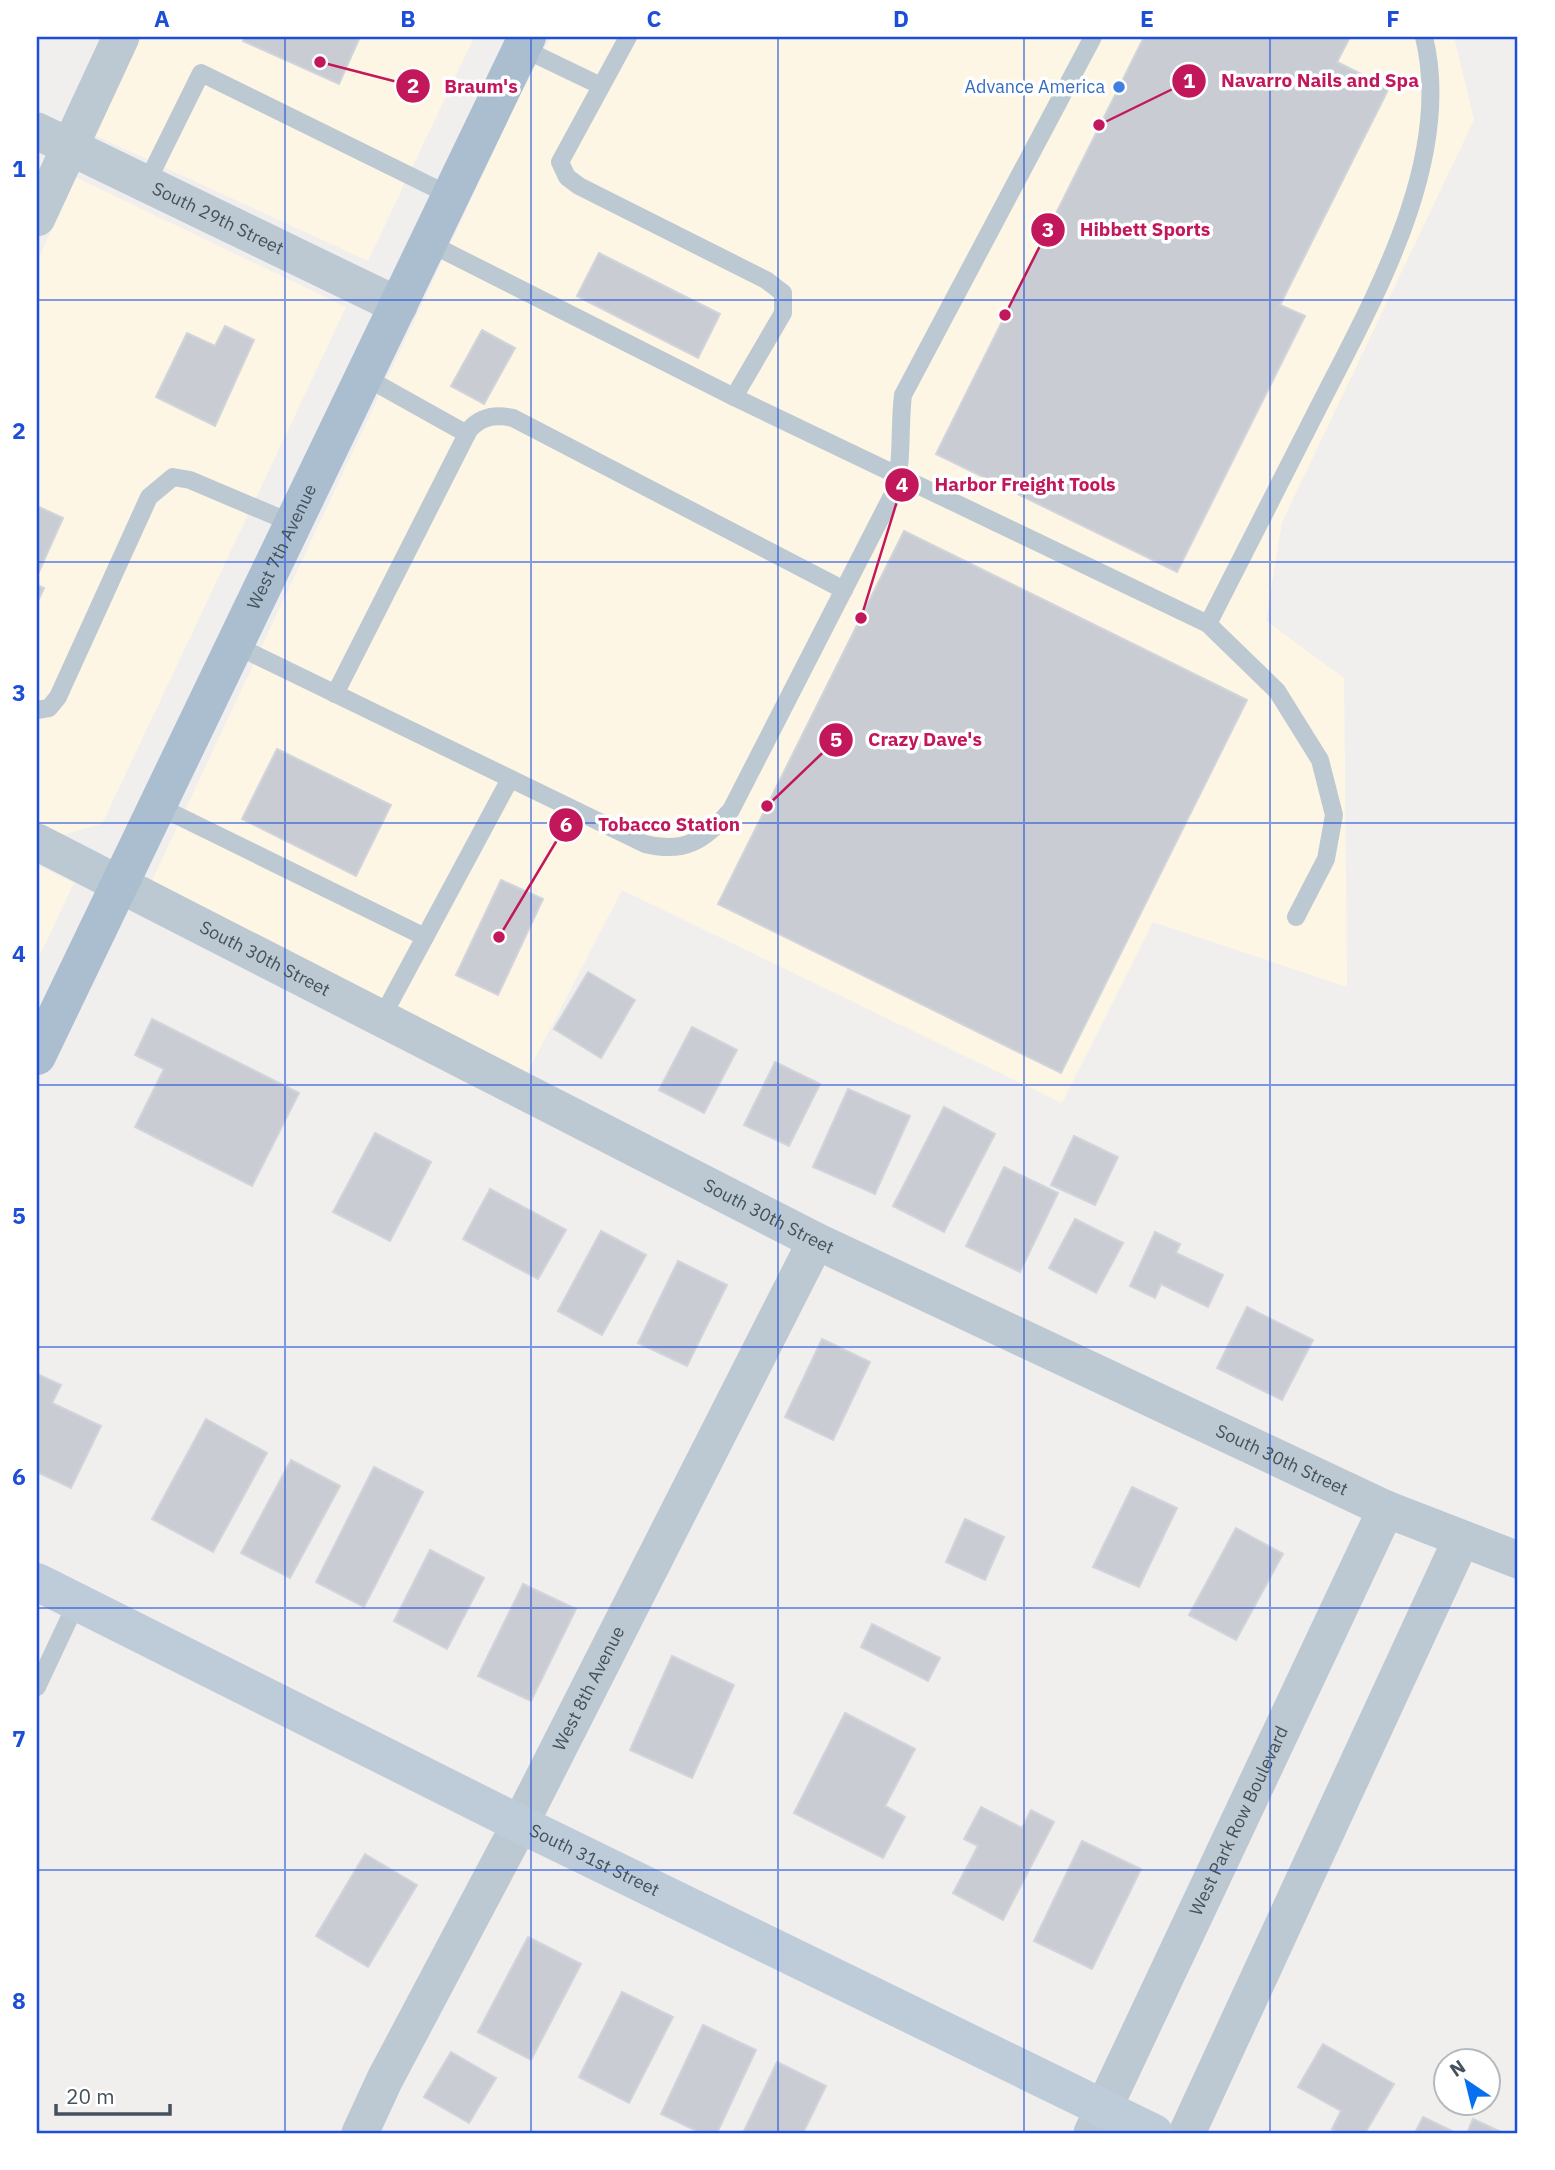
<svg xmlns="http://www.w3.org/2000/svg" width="1555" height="2170" font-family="'IBM Plex Sans',sans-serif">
<rect width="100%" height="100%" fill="#f1eeee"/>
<g fill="#fef6e5">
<polygon points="135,37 474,37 368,261 90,133"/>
<polygon points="551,37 1454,37 1474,120 1282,522 1266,621 1344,678 1347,987 1153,922 1062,1103 622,890 522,1083 150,885 520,95"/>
<polygon points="75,177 346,307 102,824 57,836 37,826 37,262"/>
<polygon points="37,865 74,883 37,961"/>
</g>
<g fill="#c9cdd3" stroke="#d1d4da" stroke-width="2">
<polygon points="245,37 360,37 339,84 243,41"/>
<polygon points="1144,37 1350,37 1337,62 1389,88 1280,305 1305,316 1177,572 936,454"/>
<polygon points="599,253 720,314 698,358 577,296"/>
<polygon points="225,326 254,340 215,426 156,397 187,333 215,346"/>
<polygon points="482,330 515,348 484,404 451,386"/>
<polygon points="37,506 63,518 37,576"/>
<polygon points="904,531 1247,700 1061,1073 718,904"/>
<polygon points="37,585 44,588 37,603"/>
<polygon points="277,749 391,805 356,876 242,819"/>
<polygon points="501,880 543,899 498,995 456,975"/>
<polygon points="588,972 635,1000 601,1058 554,1029"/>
<polygon points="152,1019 299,1093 252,1186 135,1127 164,1069 135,1055"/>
<polygon points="692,1027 737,1050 704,1113 659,1090"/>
<polygon points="775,1062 820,1084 789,1146 744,1125"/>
<polygon points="848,1089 910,1116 875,1194 813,1167"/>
<polygon points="944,1107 995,1134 944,1232 893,1206"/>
<polygon points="375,1133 431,1162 390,1241 333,1212"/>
<polygon points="1074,1136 1118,1157 1095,1205 1051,1185"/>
<polygon points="1004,1167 1058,1193 1020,1272 966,1246"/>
<polygon points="490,1189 566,1230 538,1279 463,1239"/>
<polygon points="1075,1219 1123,1243 1096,1293 1049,1268"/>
<polygon points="601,1231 646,1255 602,1335 558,1311"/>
<polygon points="1155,1232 1180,1244 1176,1253 1223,1275 1208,1307 1161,1284 1155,1298 1130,1286"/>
<polygon points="678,1261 727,1285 687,1366 638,1343"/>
<polygon points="1247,1307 1313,1340 1282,1400 1217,1368"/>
<polygon points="822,1339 870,1362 833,1440 785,1417"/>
<polygon points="37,1374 61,1385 52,1403 101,1426 71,1488 37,1472"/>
<polygon points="206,1419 267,1453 213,1552 152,1519"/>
<polygon points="291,1460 340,1486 290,1578 241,1553"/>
<polygon points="374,1467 423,1492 364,1607 316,1582"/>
<polygon points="1132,1487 1177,1508 1139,1587 1093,1567"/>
<polygon points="965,1519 1004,1537 985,1580 946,1562"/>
<polygon points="1236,1528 1283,1554 1236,1640 1189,1615"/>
<polygon points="430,1550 484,1578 447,1649 394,1621"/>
<polygon points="523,1584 576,1609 531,1701 478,1676"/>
<polygon points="872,1624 940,1658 928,1681 861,1647"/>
<polygon points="672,1656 734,1685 692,1778 630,1750"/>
<polygon points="845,1713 915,1749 885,1806 905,1817 883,1858 794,1813"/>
<polygon points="981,1807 1022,1828 1031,1810 1054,1822 1003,1920 953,1893 978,1846 964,1839"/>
<polygon points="1082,1841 1141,1869 1092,1969 1034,1941"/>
<polygon points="365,1854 417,1885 368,1967 316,1936"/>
<polygon points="528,1937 581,1964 531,2060 478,2032"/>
<polygon points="622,1992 673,2017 629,2103 579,2077"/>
<polygon points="703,2025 756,2050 717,2133 701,2133 661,2114"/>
<polygon points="1323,2044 1394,2084 1365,2133 1339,2133 1332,2129 1341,2111 1298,2087"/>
<polygon points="451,2052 496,2078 469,2123 424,2097"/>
<polygon points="777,2062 826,2086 803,2133 743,2133"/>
<polygon points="1423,2117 1456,2133 1415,2133"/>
<polygon points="1473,2119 1503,2133 1467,2133"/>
</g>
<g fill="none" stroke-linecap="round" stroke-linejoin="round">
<g stroke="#bdc9d2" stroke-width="18">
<polyline points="628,37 560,162 567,177 579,186 766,280 783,293 783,313 734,397"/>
<polyline points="522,48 601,86"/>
<polyline points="146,184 201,73 451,196"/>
<polyline points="429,243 734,397 1208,624"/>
<polyline points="365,377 467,434"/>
<path d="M235,645L645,844C685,854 705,840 731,810L895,490C903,458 899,428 903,395L1093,37"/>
<path d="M335,694L469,430C481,416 496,414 513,418L844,590"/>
<polyline points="37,710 49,708 58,697 149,497 173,477 190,480 294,524"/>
<polyline points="158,806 425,937"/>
<path d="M1296,917L1326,859L1334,815L1320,760L1277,691L1208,624C1243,555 1279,485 1314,416C1369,307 1455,163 1424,37"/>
<polyline points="382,1017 510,779"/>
<polyline points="37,1687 77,1602"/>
</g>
<g stroke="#bdc9d2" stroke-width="37">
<path id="s1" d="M37,131L399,306"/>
<polyline points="37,218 121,37"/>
<path id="s2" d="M37,842L816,1241L1386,1509L1518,1560"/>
<path id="s3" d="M360,2133L385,2079L520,1824L816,1241"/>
<path id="s4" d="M1092,2133L1386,1509"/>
<polyline points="1187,2133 1461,1540"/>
</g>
<path stroke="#beccd9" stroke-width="38" id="s5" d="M37,1582L520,1824L1154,2133"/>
<path stroke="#abbed0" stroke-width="38" id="s6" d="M37,1056L527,37"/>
</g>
<path fill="none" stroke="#1d4ed8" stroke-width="2" stroke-opacity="0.55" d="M285,37V2133M531,37V2133M778,37V2133M1024,37V2133M1270,37V2133M37,300H1518M37,562H1518M37,823H1518M37,1085H1518M37,1347H1518M37,1608H1518M37,1870H1518"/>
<circle fill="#3f7fe0" stroke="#fff" stroke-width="2.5" cx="1119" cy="87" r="7"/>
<g text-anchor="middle" stroke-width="7" stroke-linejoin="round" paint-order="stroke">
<g font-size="18" fill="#366cbe" stroke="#fff" text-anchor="end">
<text x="1105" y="93">Advance America</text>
</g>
<g font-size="18" fill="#44525d" stroke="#fff">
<text dy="6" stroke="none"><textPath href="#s1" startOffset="201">South 29th Street</textPath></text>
<text dy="6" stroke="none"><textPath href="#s6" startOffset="565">West 7th Avenue</textPath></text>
<text dy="6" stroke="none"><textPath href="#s2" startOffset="256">South 30th Street</textPath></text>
<text dy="6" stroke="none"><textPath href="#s2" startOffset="822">South 30th Street</textPath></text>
<text dy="6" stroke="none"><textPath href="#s2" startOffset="1390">South 30th Street</textPath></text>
<text dy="6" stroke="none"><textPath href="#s3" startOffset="500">West 8th Avenue</textPath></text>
<text dy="6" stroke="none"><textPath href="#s4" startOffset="345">West Park Row Boulevard</textPath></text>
<text dy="6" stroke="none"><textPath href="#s5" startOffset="623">South 31st Street</textPath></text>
</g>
</g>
<path fill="none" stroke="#c2185b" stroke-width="2.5" d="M1099 125L1189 81M320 62L413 86M1005 315L1048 230M861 618L902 485M767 806L836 740M499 937L566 825"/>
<g fill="#c2185b" stroke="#fff" stroke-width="2.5">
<circle cx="1099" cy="125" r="7"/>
<circle cx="320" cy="62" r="7"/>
<circle cx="1005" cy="315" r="7"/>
<circle cx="861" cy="618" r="7"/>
<circle cx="767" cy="806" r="7"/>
<circle cx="499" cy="937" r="7"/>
<circle cx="1189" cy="81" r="18"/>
<circle cx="413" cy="86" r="18"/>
<circle cx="1048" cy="230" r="18"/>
<circle cx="902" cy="485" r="18"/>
<circle cx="836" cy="740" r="18"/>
<circle cx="566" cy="825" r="18"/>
</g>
<g font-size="21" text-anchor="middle" font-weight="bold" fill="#fff">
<text x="1189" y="88">1</text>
<text x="413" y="93">2</text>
<text x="1048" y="237">3</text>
<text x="902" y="492">4</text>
<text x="836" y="747">5</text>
<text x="566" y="832">6</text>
</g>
<g font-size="19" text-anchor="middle" font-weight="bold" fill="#c2185b" stroke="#fff" stroke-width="7" stroke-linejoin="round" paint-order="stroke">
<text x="1320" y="87">Navarro Nails and Spa</text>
<text x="481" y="93">Braum's</text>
<text x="1145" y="236">Hibbett Sports</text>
<text x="1025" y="491">Harbor Freight Tools</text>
<text x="925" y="746">Crazy Dave's</text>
<text x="669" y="831">Tobacco Station</text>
</g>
<rect width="1555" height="2170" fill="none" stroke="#ffffff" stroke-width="77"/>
<g transform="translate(1467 2082) rotate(325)"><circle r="33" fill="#ffffff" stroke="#b4babe" stroke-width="2"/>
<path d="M0-5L12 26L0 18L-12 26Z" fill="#0770f1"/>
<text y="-10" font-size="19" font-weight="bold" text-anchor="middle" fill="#44525d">N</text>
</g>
<path d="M56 2104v10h114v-10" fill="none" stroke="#44525d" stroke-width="3.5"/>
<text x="66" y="2104" font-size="21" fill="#44525d" stroke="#ffffff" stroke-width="5" paint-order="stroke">20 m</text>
<rect x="38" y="38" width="1478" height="2094" fill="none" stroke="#1d4ed8" stroke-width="2.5"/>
<g font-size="23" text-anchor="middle" font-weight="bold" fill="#1d4ed8">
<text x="162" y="27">A</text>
<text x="408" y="27">B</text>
<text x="654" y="27">C</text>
<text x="901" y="27">D</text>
<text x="1147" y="27">E</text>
<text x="1393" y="27">F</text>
<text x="19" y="177">1</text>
<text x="19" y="439">2</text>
<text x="19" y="701">3</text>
<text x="19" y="962">4</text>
<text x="19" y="1224">5</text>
<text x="19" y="1485">6</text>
<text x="19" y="1747">7</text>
<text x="19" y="2009">8</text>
</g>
</svg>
